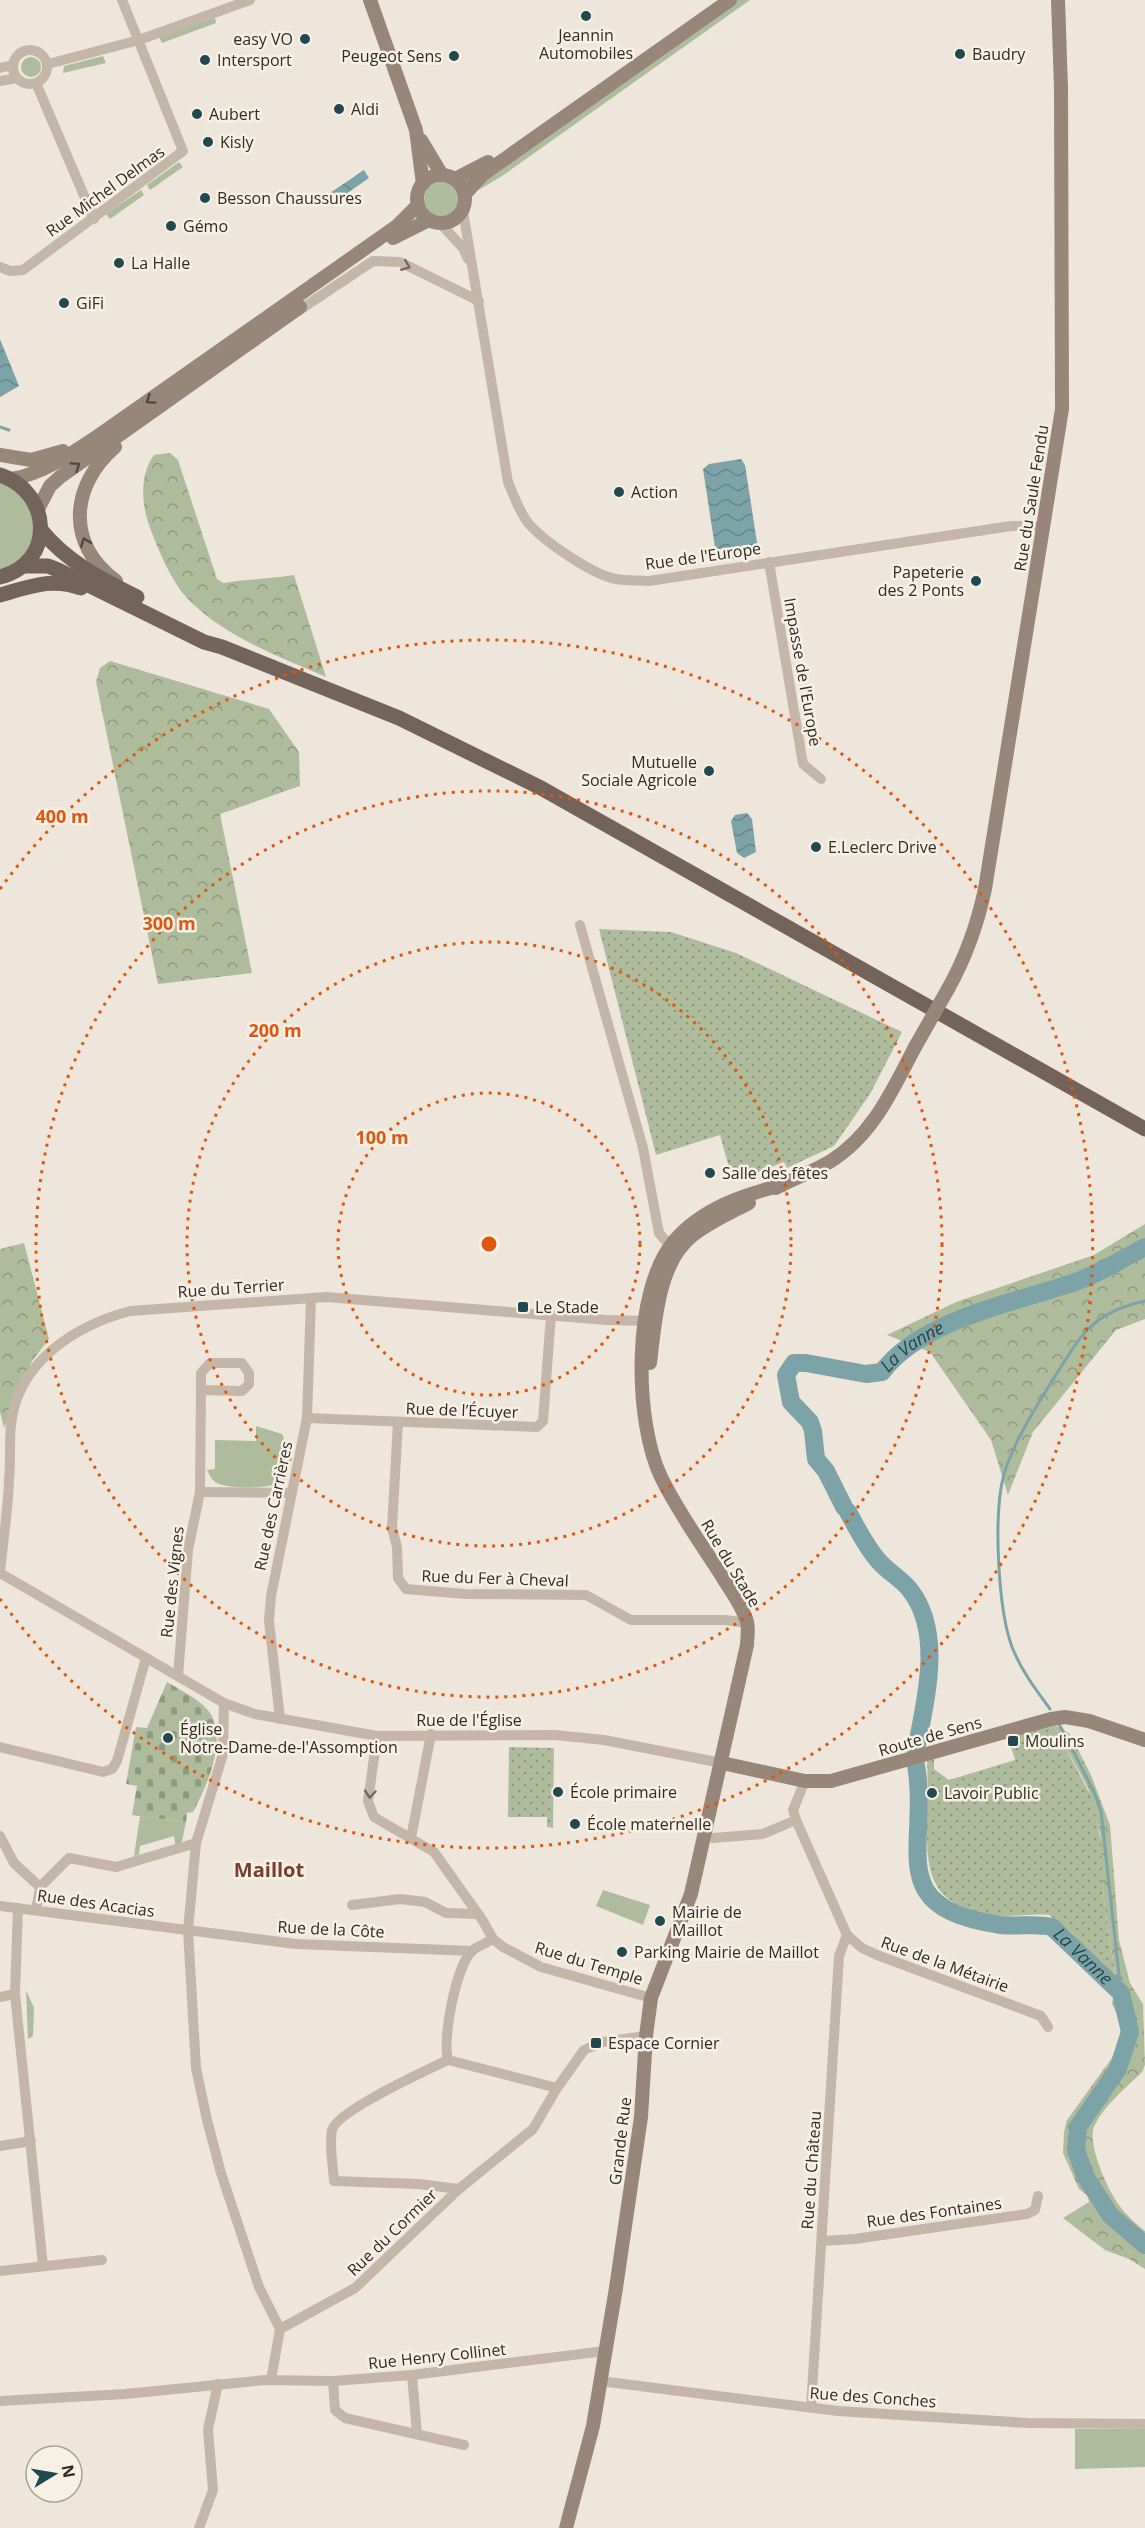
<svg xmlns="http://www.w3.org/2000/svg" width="1145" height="2528" font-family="'Open Sans',sans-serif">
<defs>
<pattern id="forest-crowns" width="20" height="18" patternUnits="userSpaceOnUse" patternTransform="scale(1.5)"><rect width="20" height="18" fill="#afbc9b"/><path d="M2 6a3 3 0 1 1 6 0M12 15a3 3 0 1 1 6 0" fill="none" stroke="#8f997e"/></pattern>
<pattern id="cemetery-stones" width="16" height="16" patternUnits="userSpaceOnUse" patternTransform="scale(1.5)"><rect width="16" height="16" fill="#afbc9b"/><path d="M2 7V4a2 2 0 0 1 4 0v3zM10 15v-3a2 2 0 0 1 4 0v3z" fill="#8f997e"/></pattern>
<pattern id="park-dots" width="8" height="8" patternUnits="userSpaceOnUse" patternTransform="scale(1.5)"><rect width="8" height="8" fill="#afbc9b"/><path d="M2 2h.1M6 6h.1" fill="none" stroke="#8f997e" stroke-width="1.8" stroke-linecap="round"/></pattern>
<pattern id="water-waves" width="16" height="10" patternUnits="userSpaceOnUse" patternTransform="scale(1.5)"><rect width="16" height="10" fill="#7ca4a8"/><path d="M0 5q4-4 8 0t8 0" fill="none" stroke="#668689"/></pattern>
</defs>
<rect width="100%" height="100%" fill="#eee6da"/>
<g fill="#afbc9b">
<polygon points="733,0 750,0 502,176 475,192 480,183"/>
<polygon points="215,18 216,23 162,43 159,37"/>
<polygon points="103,56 106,63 63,73 64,66"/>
<circle cx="31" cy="67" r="10"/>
<polygon points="179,162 183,167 150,190 147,185"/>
<circle cx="442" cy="200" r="18"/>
<polygon points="141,190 144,195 110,219 106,214"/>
<path d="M0,481C5,484 13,486 17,490C37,507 40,541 21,559C16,564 7,568 0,571Z"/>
<path d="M256,1426L282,1434L292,1459L288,1472L283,1471L281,1476L286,1480C276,1489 226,1490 215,1482C211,1479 209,1474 207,1470L215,1469V1440L256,1441Z"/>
<polygon points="140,1816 186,1822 182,1841 176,1849 174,1836 140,1846 139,1855 134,1856"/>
<polygon points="603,1890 650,1905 643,1925 596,1906"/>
<polygon points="26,1990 34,2008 33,2036 28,2039"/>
<polygon points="1075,2429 1145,2429 1145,2467 1075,2469"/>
</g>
<g fill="url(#forest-crowns)">
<path d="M170,453L178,460L217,579L223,583C248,579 269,579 294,575L326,677C277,656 225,637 187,598C171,581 157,547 149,525C141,502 140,474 154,455Z"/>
<polygon points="110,661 269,709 299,752 300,786 220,814 252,973 158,984 96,682 100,668"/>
<polygon points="1145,1224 1145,1319 1116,1330 1033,1432 1008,1495 991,1440 930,1352 887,1335 956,1302 1094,1255"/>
<polygon points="24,1243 49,1339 32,1361 4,1428 0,1412 0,1249"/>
<path d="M1053,1724L1070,1734L1091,1775L1110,1825L1119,1940L1130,1983L1143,2004L1145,2065L1142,2072C1125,2089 1104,2105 1094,2127C1087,2144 1108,2191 1119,2205C1125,2214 1136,2224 1145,2231V2269L1129,2259L1105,2250L1063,2218L1089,2202L1088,2196L1079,2189L1063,2153L1064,2132L1067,2120L1114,2055L1122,2027L1112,2003L1116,1981L1104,1902L1100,1834L1088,1788Z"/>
</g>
<path fill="url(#cemetery-stones)" d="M167,1682C180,1690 197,1698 207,1709C230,1735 207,1786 193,1812L187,1813L186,1822L132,1815L137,1786L126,1784L136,1727L147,1728Z"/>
<g fill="url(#park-dots)">
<polygon points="599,929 671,932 736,953 902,1032 870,1094 834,1146 787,1168 784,1162 733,1182 720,1135 656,1155"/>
<path d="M1053,1724L1092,1798L1101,1843L1104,1902L1116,1981L1071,1932L1049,1915C1030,1913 1013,1918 993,1915C934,1906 926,1879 927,1825C928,1803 928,1782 927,1760L934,1758V1769L949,1780L1015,1760L1008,1737Z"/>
<polygon points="509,1747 554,1748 553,1828 547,1827 547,1817 508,1817"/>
</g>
<g fill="url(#water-waves)">
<polygon points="364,170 369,178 336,201 330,193"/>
<polygon points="0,339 19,386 0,397"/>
<polygon points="741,459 745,465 758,549 751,555 723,560 716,554 703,469 709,464"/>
<polygon points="747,813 752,819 756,852 744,858 737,853 731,821 735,815"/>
</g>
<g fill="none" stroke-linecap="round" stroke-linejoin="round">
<g stroke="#7ca4a8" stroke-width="3">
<polyline points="0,427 9,430"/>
<path d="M1050,1709C1036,1690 1021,1670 1012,1647C998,1609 993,1514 1004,1474C1014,1442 1034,1410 1052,1381C1080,1337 1090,1313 1145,1301"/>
<polyline points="1058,1723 1063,1731"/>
<polyline points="1065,1735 1094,1792 1101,1811 1121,1993"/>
</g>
<g stroke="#7ca4a8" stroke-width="18">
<path id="s1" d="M844,1507L826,1471L816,1459L813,1431L810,1422L791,1402L786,1375L794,1363H806L866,1374L882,1372C922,1319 1014,1303 1075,1282C1099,1274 1122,1259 1145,1247"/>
<path d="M848,1512C857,1528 865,1545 877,1559C886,1571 901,1578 910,1590C944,1633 925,1702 916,1750"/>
<path id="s2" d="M916,1765C930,1848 881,1908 1001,1925C1018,1927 1035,1923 1052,1927L1121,1993L1130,2032L1118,2069L1078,2127L1076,2149L1085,2176L1110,2215L1145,2245"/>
</g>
<g stroke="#c5b7a7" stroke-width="10">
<circle cx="30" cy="67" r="17"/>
<polyline points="48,64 139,40 250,0"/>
<polyline points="0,68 13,65"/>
<polyline points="0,81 17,78"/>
<polyline points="36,83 94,219"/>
<path d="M463,211L508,482C514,496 519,512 529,524C545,542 593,575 616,579C627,581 638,580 649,581L1011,526H1045"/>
<polyline points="441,224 463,248 468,259"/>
<polyline points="0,267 10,271 23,270 183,151 122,0"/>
<polyline points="295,313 373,261 400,262 479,301"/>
<polyline points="769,562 803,764 821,779"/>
<polyline points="580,925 643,1148 659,1233 665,1240 672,1242"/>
<polyline points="307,1418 537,1427 543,1421 551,1315"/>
<polyline points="398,1422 392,1528 397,1547 398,1578 406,1589 465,1594 586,1595 631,1620 725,1620 748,1623"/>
<polyline points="200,1492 290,1493"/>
<path d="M0,1572C3,1541 8,1511 9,1480C11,1462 9,1443 11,1425C17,1363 74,1326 130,1311L326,1297L606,1320L651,1321"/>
<polyline points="0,1573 224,1703 255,1714 377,1736 555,1735 604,1740 722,1763"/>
<polyline points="178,1676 188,1550 200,1492 201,1390 242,1391 249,1384 249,1373 242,1363 210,1363 201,1373 201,1390"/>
<polyline points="224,1703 223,1754 196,1843 188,1930 196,2068 207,2120 221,2173 259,2287 280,2329"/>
<polyline points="280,1719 269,1621 271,1596 307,1418 311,1298"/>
<polyline points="377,1736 368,1801 374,1817 434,1852 483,1921 493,1939 503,1947 541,1967 651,1998"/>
<polyline points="0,1747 103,1772 112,1769 117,1761 146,1658"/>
<polyline points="805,1781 793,1810 796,1820 847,1935 862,1948 877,1955 1041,2016 1048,2027"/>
<polyline points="0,1836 14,1863 40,1887 69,1858 116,1867 196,1843"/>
<polyline points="705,1836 713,1838 763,1834 796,1820"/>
<polyline points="411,1838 431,1734"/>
<polyline points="352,1905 400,1899 425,1902 446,1913 478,1914"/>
<polyline points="0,1906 296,1944 472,1951"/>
<polyline points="18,1908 15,1994 43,2266"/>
<polyline points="36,1910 40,1887"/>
<path d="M493,1939C487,1943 477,1946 472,1951C456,1966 442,2039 448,2060L557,2088"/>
<polyline points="0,1997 15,1994"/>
<path d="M448,2060C427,2070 337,2111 332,2130C329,2145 333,2165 334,2181L418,2184L459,2189"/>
<polyline points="0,2146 31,2141"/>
<polyline points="822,2241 855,2239 1027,2214 1035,2210 1038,2196"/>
<polyline points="0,2271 102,2260"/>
<polyline points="412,2375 417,2434"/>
<polyline points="271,2380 280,2329 355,2288 459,2189 533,2129 557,2088 584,2050 602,2042 646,2036"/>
<polyline points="333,2381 335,2410 345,2418 464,2445"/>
<polyline points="600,2381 838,2411 1028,2423 1145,2424"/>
<polyline points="0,2401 125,2394 265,2380 333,2381 412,2375 605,2351"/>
<polyline points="811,2408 839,1956 847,1935"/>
<polyline points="199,2528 213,2490 208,2429 218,2384"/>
</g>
<g stroke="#988679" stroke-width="14">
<polyline points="370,0 416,130 423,184"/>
<polyline points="421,140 442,175"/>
<circle cx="441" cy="199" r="24"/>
<polyline points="455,179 488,162"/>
<polyline points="465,194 482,175 730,0"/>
<polyline points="393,238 429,220"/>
<path d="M115,447C70,486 66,544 116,581"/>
<polyline points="0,455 31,460 63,451"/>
<path d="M12,479C44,473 71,454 98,436L397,226L418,205"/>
<polyline points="38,509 50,486 60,477 300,307"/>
<path d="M948,989C966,957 977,926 985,889L1062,409L1061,88L1058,0"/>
<path d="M776,1188C794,1178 813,1172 831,1161C873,1135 893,1089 915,1047"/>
<path d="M650,1363C655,1322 658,1262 693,1235C710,1222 730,1213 749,1203"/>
<polyline points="722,1763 805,1781 831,1781 1051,1719 1065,1717 1089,1721 1145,1740"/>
<path d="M566,2528L593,2426L616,2288L641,2117L646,2036L651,1998L691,1894L747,1645C747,1638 749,1629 747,1622C743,1607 731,1591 723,1578C702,1545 678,1512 661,1477C634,1421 632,1289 675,1240C703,1208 743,1195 782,1185"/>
</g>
<g stroke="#736359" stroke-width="15">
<path d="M0,475C52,492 56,563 0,577"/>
<path d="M41,530C67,562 101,579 137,597"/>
<polyline points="23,566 48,566 58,570 204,642 222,647 399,718 541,788 1145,1129"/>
<path d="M0,595C29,587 51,577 81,588"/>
</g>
<polyline stroke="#988679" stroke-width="14" points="915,1047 948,989"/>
</g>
<defs><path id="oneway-chevron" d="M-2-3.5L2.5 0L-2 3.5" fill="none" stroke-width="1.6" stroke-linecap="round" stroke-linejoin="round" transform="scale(1.5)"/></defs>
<g stroke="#746a61">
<use href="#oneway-chevron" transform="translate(406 266) rotate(22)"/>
<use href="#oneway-chevron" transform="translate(370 1794) rotate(95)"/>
</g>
<g stroke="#514640">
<use href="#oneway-chevron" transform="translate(150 400) rotate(145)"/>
<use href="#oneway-chevron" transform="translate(76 466) rotate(-35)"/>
<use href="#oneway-chevron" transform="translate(85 542) rotate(-112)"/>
</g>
<g fill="none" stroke="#df570d" stroke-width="3" stroke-dasharray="3 6">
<circle cx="489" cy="1244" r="151"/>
<circle cx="489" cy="1244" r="302"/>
<circle cx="489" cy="1244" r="453"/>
<path d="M0 889A604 604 0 1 1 0 1599"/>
</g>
<g fill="#21494f" stroke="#f7f0e5" stroke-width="2">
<circle cx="586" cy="16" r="6"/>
<circle cx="305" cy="39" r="6"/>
<circle cx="960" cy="54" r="6"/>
<circle cx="454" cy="56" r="6"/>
<circle cx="205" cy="60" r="6"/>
<circle cx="339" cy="109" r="6"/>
<circle cx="197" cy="114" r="6"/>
<circle cx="208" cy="142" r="6"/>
<circle cx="205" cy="198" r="6"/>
<circle cx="171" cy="226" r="6"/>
<circle cx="119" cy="263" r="6"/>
<circle cx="64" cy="303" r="6"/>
<circle cx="619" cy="492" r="6"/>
<circle cx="976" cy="581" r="6"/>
<circle cx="709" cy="771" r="6"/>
<circle cx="816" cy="847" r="6"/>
<circle cx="710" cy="1173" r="6"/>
<rect x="517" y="1301" width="12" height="12" rx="3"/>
<circle cx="168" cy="1738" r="6"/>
<rect x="1007" y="1735" width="12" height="12" rx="3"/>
<circle cx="558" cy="1792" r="6"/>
<circle cx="932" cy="1793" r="6"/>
<circle cx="575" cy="1824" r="6"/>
<circle cx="660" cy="1921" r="6"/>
<circle cx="622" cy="1952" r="6"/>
<rect x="590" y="2037" width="12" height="12" rx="3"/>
</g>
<g text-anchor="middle" stroke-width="5" stroke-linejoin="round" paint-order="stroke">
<g font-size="16" fill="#322b27" stroke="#f7f0e5" text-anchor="start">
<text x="586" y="41" text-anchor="middle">Jeannin<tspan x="586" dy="18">Automobiles</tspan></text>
<text x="293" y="45" text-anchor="end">easy VO</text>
<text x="972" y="60">Baudry</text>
<text x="442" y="62" text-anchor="end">Peugeot Sens</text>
<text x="217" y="66">Intersport</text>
<text x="351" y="115">Aldi</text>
<text x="209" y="120">Aubert</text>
<text x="220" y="148">Kisly</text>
<text x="217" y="204">Besson Chaussures</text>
<text x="183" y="232">Gémo</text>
<text x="131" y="269">La Halle</text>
<text x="76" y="309">GiFi</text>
<text x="631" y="498">Action</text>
<text x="964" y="578" text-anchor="end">Papeterie<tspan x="964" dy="18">des 2 Ponts</tspan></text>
<text x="697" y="768" text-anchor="end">Mutuelle<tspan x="697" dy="18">Sociale Agricole</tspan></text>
<text x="828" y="853">E.Leclerc Drive</text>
<text x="722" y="1179">Salle des fêtes</text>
<text x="535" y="1313">Le Stade</text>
<text x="180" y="1735">Église<tspan x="180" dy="18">Notre-Dame-de-l'Assomption</tspan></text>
<text x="1025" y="1747">Moulins</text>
<text x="570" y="1798">École primaire</text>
<text x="944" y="1799">Lavoir Public</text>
<text x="587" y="1830">École maternelle</text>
<text x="672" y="1918">Mairie de<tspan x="672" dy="18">Maillot</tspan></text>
<text x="634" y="1958">Parking Mairie de Maillot</text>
<text x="608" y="2049">Espace Cornier</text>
</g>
<g font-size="16" fill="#322b27" stroke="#f7f0e5">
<text transform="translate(105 191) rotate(-36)" y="6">Rue Michel Delmas</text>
<text transform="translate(1031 498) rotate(-81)" y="6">Rue du Saule Fendu</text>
<text transform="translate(703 556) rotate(-8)" y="6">Rue de l'Europe</text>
<text transform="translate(803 672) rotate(80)" y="6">Impasse de l'Europe</text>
<text transform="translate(231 1288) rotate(-4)" y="6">Rue du Terrier</text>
<text transform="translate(462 1410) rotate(2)" y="6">Rue de l’Écuyer</text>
<text transform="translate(273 1506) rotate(-78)" y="6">Rue des Carrières</text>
<text transform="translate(731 1563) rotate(59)" y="6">Rue du Stade</text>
<text transform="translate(495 1578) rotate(2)" y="6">Rue du Fer à Cheval</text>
<text transform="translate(172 1582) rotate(-84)" y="6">Rue des Vignes</text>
<text x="469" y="1726">Rue de l'Église</text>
<text transform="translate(930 1736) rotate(-16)" y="6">Route de Sens</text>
<text transform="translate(96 1903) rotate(8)" y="6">Rue des Acacias</text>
<text transform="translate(331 1929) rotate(3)" y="6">Rue de la Côte</text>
<text transform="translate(589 1963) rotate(17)" y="6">Rue du Temple</text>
<text transform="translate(945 1964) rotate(20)" y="6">Rue de la Métairie</text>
<text transform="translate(620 2141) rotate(-83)" y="6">Grande Rue</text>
<text transform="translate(811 2170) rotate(-86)" y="6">Rue du Château</text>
<text transform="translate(934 2212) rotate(-8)" y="6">Rue des Fontaines</text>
<text transform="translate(392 2232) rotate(-44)" y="6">Rue du Cormier</text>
<text transform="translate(437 2356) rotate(-6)" y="6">Rue Henry Collinet</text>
<text transform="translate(873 2397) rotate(4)" y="6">Rue des Conches</text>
</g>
<g font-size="18" font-style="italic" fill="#21494f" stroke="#f7f0e5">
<text dy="6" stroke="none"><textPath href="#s1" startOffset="292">La Vanne</textPath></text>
<text dy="6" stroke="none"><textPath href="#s2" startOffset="306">La Vanne</textPath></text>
</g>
<g font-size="20" font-weight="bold" fill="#794028" stroke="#f7f0e5">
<text x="269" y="1877">Maillot</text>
</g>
</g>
<circle cx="489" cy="1244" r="9" fill="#df570d" stroke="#f7f0e5" stroke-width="3"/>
<g font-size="18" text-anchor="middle" font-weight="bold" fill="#df570d" stroke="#f7f0e5" stroke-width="5" stroke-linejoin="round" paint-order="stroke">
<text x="62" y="823">400 m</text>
<text x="169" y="930">300 m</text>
<text x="275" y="1037">200 m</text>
<text x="382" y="1144">100 m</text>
</g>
<g transform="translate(54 2474) rotate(79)"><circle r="28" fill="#f7f0e5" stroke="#a8a199" stroke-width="1.5"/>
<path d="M0-4.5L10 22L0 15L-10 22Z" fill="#21494f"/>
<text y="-9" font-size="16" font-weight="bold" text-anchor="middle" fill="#322b27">N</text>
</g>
</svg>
